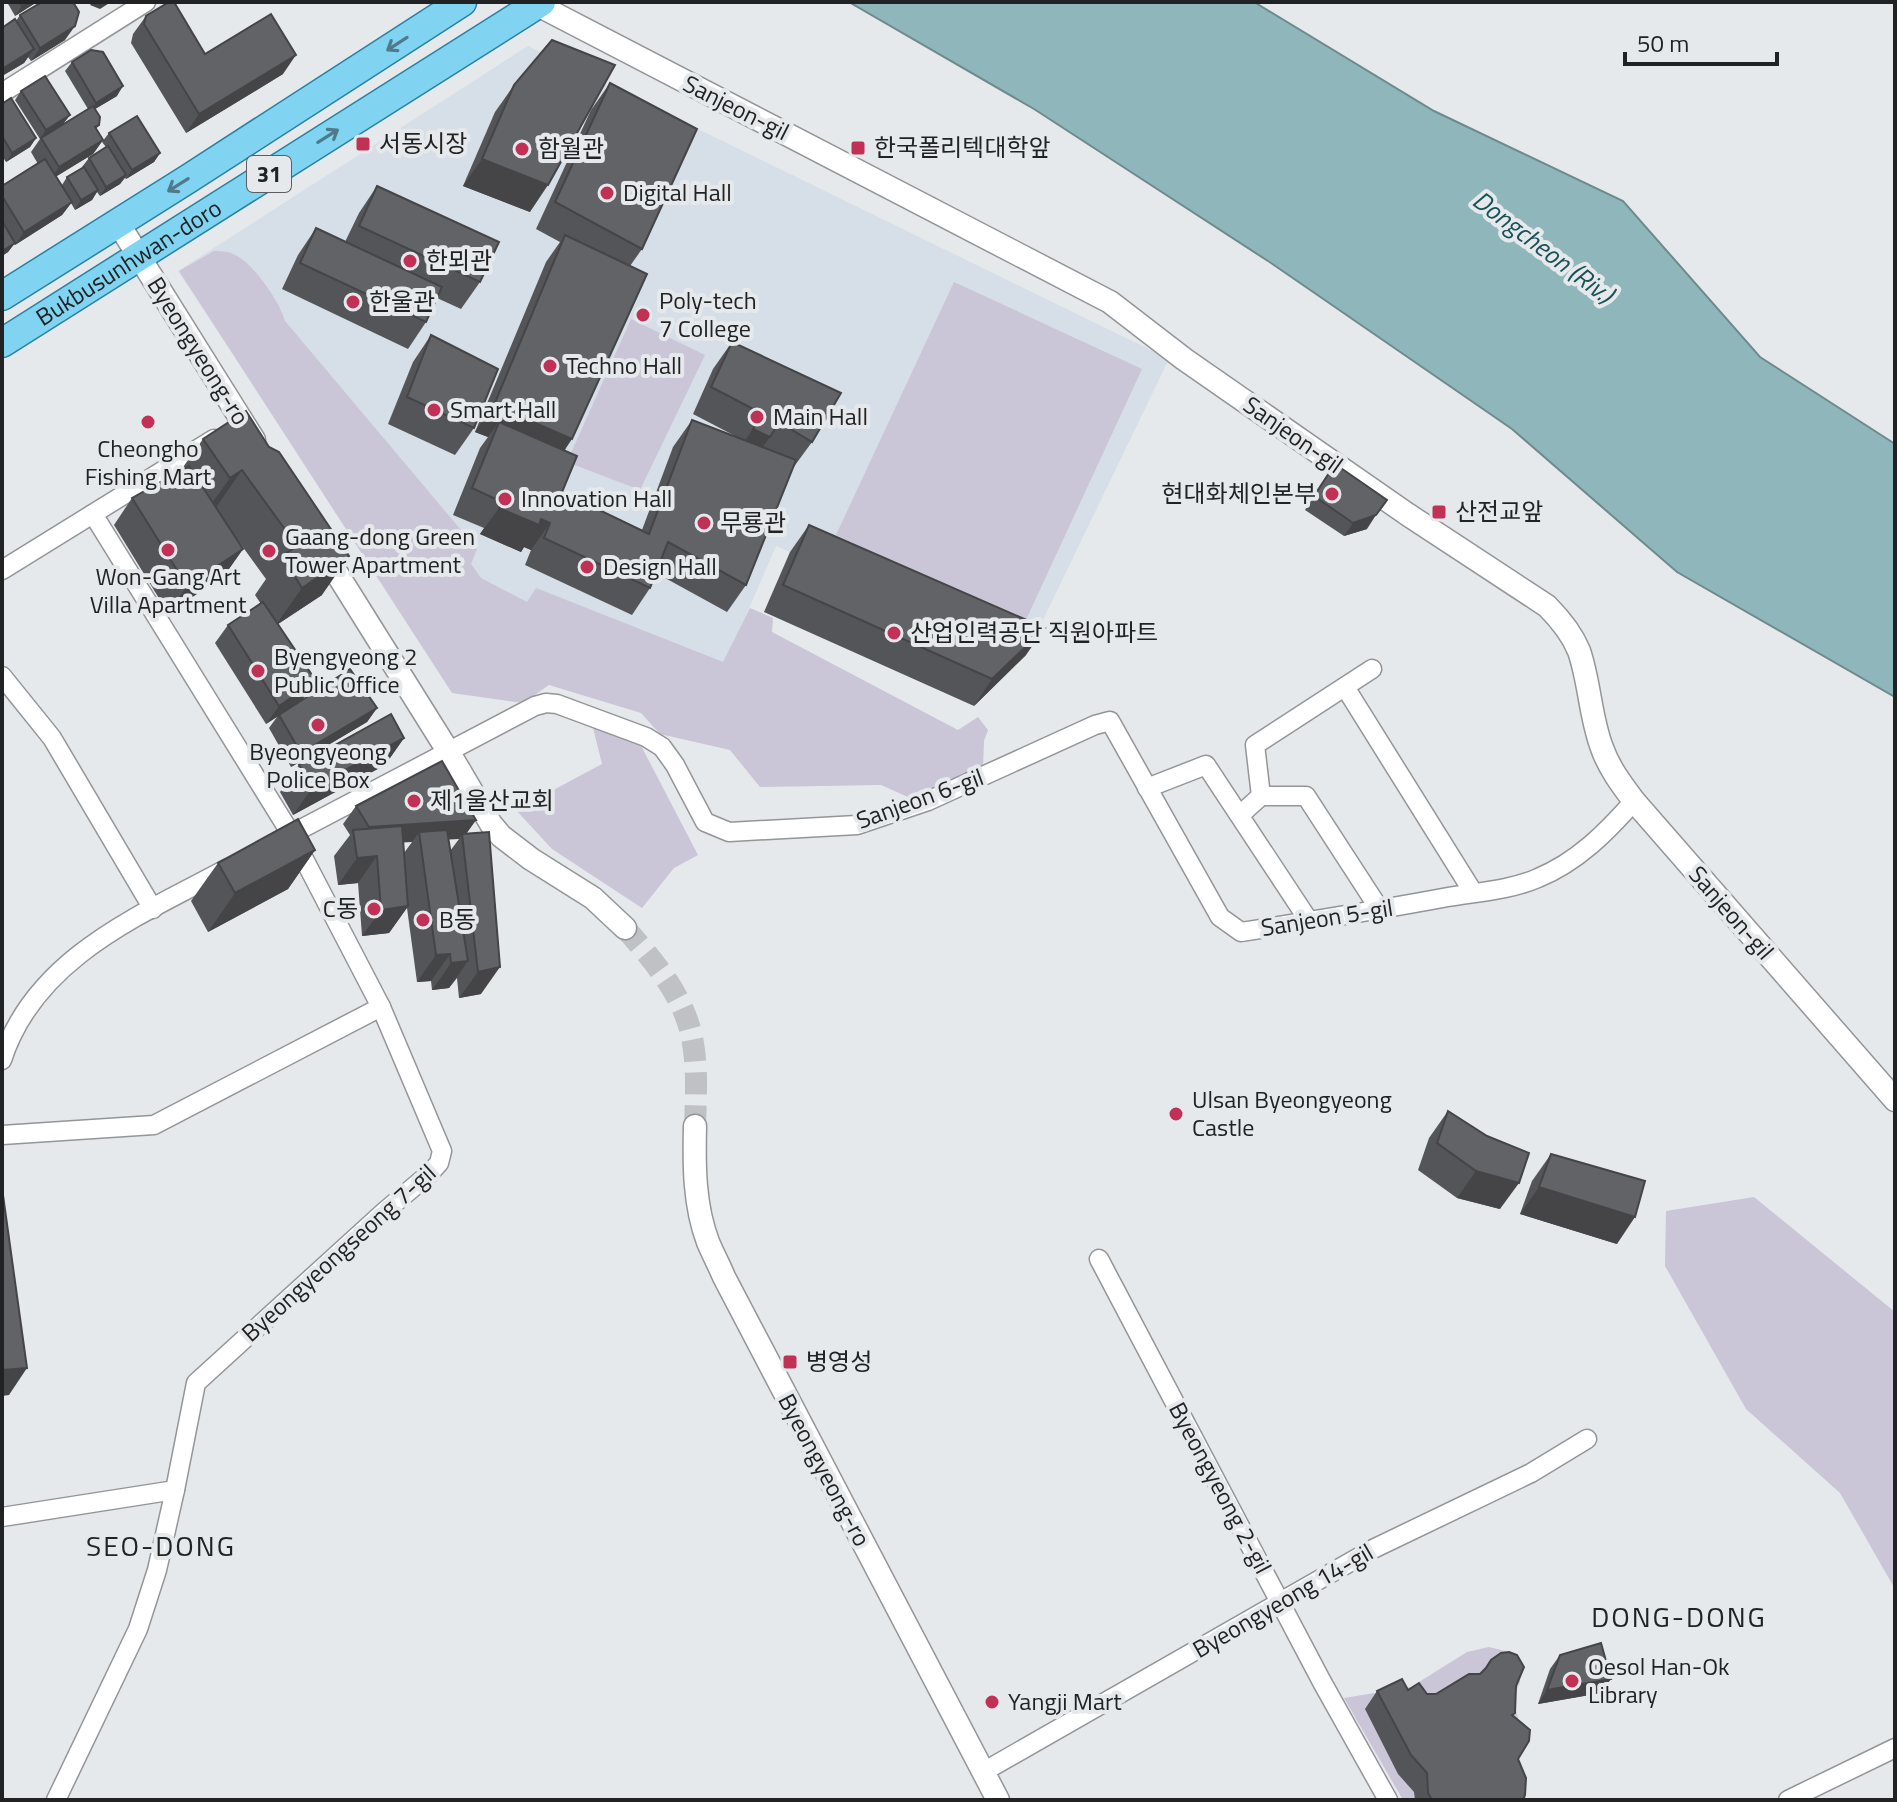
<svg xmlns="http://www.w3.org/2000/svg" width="1897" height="1802" font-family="'Titillium Web','Noto Sans KR',sans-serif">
<rect width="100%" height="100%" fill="#e6e9ec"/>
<polygon fill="#d6dee7" points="528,46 1169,359 1026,655 776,546 725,664 528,603 386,585 178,271"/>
<g fill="#cac5d7">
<path d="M214,251C219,251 228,251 233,254C252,261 280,302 285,321L477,549L471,564L481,578L527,602L536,588L723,662L750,608L773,618L772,632L958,730L978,717L988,730L984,741L983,768L933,792L908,797L881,785L760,787L730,750L660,734L641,713L549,685L523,703L452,693L179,271Z"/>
<polygon points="954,282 1142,369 1025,622 836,535"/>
<polygon points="631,319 705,355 640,490 567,462"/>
<polygon points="591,720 636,736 698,855 674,868 642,908 552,849 516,810 602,764"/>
<polygon points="1754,1197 1895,1312 1895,1589 1840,1493 1746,1409 1665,1266 1666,1211"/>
<polygon points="1489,1647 1509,1652 1519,1661 1520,1682 1513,1699 1520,1726 1517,1760 1519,1800 1403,1800 1344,1698 1411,1687 1467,1652"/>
</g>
<polygon fill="#8fb7bb" stroke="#6e8a8d" stroke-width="2" points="849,2 1254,2 1434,111 1623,201 1760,357 1895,444 1895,697 1677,572 1512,429 1271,263 1034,109"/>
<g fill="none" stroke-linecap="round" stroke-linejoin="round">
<path stroke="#bfc1c4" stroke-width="22" stroke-dasharray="22 11" stroke-linecap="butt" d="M625,928C652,959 681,992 691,1033C698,1064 696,1095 695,1126"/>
<g stroke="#939598" stroke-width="21">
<g id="minor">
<polyline points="2,93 146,2"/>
<polyline points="2,570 214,439"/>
<polyline points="2,676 52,738 153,909"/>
<polyline points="1345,687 1473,892"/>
<polyline points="1147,788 1206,765 1309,921"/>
<polyline points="1261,796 1306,796 1380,910"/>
<polyline points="1240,815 1261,796 1255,745 1372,669"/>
<path d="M282,839L535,706L546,703L557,704L646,737L662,747L675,765L705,822L729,832L857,825L928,801L1095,725L1110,721L1220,917L1241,932C1310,921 1379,910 1448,897C1477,892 1511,890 1538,878C1577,862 1607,832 1634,801"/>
<path d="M2,1060C35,957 141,915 228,868"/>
<polyline points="2,1135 154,1125 381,1007"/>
<polyline points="1099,1259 1322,1682 1388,1800"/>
<polyline points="2,1517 175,1490"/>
<polyline points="983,1772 1373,1549 1531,1473 1587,1439"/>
<polyline points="56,1800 138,1629 157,1570 175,1490 196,1383 384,1212 429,1174 439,1163 442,1151 381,1007 291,834 93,514"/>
<polyline points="1788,1800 1895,1748"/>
</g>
</g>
<g stroke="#939598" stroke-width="25">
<g id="tertiary">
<path d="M532,2L1110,302L1184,359L1407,514L1547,606C1560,619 1572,634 1579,651C1590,683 1590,717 1602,748C1609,768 1622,785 1634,801L1895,1100"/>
<polyline points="118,223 254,440"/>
<polyline points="321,548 448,751 491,824 501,836 531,859 593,898 625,928"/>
<path d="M695,1126C694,1165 694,1205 708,1242C713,1254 719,1265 724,1277L998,1800"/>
</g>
</g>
<g stroke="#2882a2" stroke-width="31">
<g id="primary">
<polyline points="2,296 188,179 462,2"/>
<path id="s1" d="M2,343L541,2"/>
</g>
</g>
<use href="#minor" stroke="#fff" stroke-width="18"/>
<use href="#tertiary" stroke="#fff" stroke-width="22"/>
<use href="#primary" stroke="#80d3f1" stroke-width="28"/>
</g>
<g fill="#545559" fill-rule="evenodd">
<polygon points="7,2 37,2 15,16"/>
<polygon points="20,15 65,40 31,61 28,57 24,63 2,76 2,28 16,21"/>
<polygon points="146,16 205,54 283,74 186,133 131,43 133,34"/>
<polygon points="72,62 117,96 95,109 99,125 96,129 103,140 93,154 56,176 62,185 67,177 83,168 82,167 89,158 106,147 102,142 109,133 160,153 154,162 126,179 125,178 120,184 100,196 97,192 92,200 75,210 71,203 62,215 15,245 14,244 8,252 2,256 2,186 38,164 31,152 40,139 15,100 21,91 70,115 63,124 88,109 65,71"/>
<polygon points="610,83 642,249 630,266 565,450 562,492 642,530 673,447 692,420 739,438 693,414 713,369 732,342 812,442 793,468 746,585 727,612 656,573 650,588 632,615 525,565 531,550 524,547 521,552 480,534 484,528 453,515 480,448 488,437 475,432 546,262 560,242 536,229 591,110"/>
<polygon points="514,85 530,212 463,186 495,112"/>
<polygon points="2,104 36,138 30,147 6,162 2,156"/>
<polygon points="377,186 480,282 461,309 437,298 426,322 408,349 282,289 298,255 316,228 345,242 359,213"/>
<polygon points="431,335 474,428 455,455 388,424 413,362"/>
<polygon points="246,411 322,595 278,624 303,699 377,708 367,722 291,767 269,728 277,717 266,724 215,643 228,625 261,604 255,595 266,579 237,539 243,549 224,576 168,613 114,525 132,498 181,470 203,439"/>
<polygon points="1335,464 1367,529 1344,536 1305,510"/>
<polygon points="809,525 1026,655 974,706 764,612 790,552"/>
<polygon points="404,738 385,765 293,815 280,792 299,765"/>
<path d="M356,806L476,820L466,834L481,994L459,998L457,978L449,988L432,990L431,981L417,982L407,908L389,933L362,936L358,883L338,885L334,856L350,835L343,824ZM448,839H459L450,851ZM404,842H412L404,853Z"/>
<polygon points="315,850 288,889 208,932 191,901 218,863"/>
<polygon points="1448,1111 1500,1209 1457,1198 1418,1170 1429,1138"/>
<polygon points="1551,1154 1617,1244 1520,1214 1532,1181"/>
<polygon points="1560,1655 1601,1693 1538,1704 1550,1669"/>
<polygon points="1491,1660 1516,1686 1515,1713 1513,1716 1523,1800 1415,1800 1414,1792 1398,1774 1365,1709 1377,1691 1408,1690 1427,1694 1436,1694 1480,1674"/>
</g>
<g fill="#454548">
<polygon points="29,2 37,2 15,16 22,6"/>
<polygon points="92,2 111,2 100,9 90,5"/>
<polygon points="75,26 65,40 31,61 40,48"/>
<polygon points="34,49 24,63 2,76 2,69"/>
<polygon points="296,55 283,74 186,133 199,114"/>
<polygon points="123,86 117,96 90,112 96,103"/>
<polygon points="70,115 63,124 40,139 46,130"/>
<polygon points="36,138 30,147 6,162 12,153"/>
<polygon points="103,140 93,154 49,181 59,167"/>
<polygon points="160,153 154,162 126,179 132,170"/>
<polygon points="482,159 548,185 530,212 463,186"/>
<polygon points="126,175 120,184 100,196 106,187"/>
<polygon points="98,190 92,200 75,210 81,200"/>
<polygon points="72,202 62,215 15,245 24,232"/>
<polygon points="15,243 8,252 2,256 2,251"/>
<polygon points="494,405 572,439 554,466 499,422 488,437 475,432"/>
<polygon points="753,429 770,437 751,464 734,456"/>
<polygon points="242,470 215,509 202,517 230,478"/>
<polygon points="499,508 541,519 550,523 531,550 524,547 521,552 480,534"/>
<polygon points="1376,515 1367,529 1344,536 1353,523"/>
<polygon points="243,549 224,576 168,613 187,586"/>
<polygon points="349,556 322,595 275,626 302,588"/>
<polygon points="1045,628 1026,655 974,706 992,679"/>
<polygon points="316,681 303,699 266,724 279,706"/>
<polygon points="377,708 367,722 291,767 301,753"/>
<polygon points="404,738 385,765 293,815 312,788"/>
<polygon points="476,820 463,838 462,834 459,839 420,841 419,832 412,842 356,845 369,827"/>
<polygon points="315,850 288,889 208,932 235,893"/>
<polygon points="377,856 358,883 338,885 357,858"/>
<polygon points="408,906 389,933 362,936 381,910"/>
<polygon points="450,954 431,981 417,982 436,955"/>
<polygon points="468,961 449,988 432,990 451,963"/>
<polygon points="500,967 481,994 459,998 478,972"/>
<polygon points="1476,1171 1519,1183 1500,1209 1457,1198"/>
<polygon points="1539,1187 1635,1217 1617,1244 1520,1214"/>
<polygon points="27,1368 9,1395 2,1396 2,1370"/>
<polygon points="1611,1679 1601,1693 1538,1704 1547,1690"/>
</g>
<g fill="#626367" stroke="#454548" stroke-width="2">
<polygon points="19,2 29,2 22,6"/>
<polygon points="42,2 73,2 79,12 75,26 40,48 20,15"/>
<polygon points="169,2 174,2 205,54 271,14 296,55 199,114 144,24 146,16"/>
<polygon points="15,19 34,49 2,69 2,28"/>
<polygon points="552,40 615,65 548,185 482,159 514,85"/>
<polygon points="91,50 103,52 123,86 96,103 72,62"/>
<polygon points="45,76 70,115 46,130 21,91"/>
<polygon points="610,83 697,129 642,249 555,202"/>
<polygon points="11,98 36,138 12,153 2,136 2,104"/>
<polygon points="93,106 100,117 99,125 95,127 103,140 59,167 41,138"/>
<polygon points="137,116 160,153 132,170 109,133"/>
<polygon points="108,146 126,175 106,187 89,158"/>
<polygon points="45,159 72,202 24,232 2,196 2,186"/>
<polygon points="84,167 98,190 81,200 67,177"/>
<polygon points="377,186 499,242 480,282 359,226"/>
<polygon points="2,221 15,243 2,251"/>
<polygon points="316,228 442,287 426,322 300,263"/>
<polygon points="565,235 647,274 572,439 494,405"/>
<polygon points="431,335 498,369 474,428 407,397"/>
<polygon points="732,342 841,393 812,442 779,422 770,437 753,429 761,413 711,387"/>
<polygon points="246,411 269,447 279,452 349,556 302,588 282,556 297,546 242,470 230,478 203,439"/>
<polygon points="692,420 796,460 746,585 668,542 650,588 544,538 550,523 541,519 539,525 499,508 502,502 472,488 499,422 577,456 562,492 649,534"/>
<polygon points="1335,464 1387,500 1376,515 1353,523 1314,496"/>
<polygon points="189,466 243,549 187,586 132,498"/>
<polygon points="809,525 1045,628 992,679 783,585"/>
<polygon points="263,602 316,681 279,706 228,625"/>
<polygon points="350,669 377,708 301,753 279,715"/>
<polygon points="391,714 404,738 312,788 299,765"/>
<polygon points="442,761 476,820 369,827 356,806"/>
<polygon points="298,819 315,850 235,893 218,863"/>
<polygon points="402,826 408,906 381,910 377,856 357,858 353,830"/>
<polygon points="447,830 468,961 451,963 450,954 436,955 419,832"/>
<polygon points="489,832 500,967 478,972 462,834"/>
<polygon points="1448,1111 1487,1136 1529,1153 1519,1183 1476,1171 1437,1143"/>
<polygon points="1551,1154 1645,1181 1635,1217 1539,1187"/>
<polygon points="2,1188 27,1368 2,1370"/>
<polygon points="1601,1643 1611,1679 1547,1690 1560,1655"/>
<polygon points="1509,1652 1517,1655 1524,1667 1516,1686 1515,1713 1512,1715 1530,1730 1529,1741 1518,1759 1526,1778 1525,1795 1523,1800 1432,1800 1428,1793 1427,1773 1411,1755 1377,1691 1402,1679 1408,1690 1419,1683 1427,1694 1436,1694 1469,1674 1480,1674 1486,1668 1491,1660 1501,1653"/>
</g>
<defs><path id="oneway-shaft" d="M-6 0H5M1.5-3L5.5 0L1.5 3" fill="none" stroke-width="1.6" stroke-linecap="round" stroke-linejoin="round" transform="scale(2)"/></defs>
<g stroke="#507a8a">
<use href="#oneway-shaft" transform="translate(397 44) rotate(147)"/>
<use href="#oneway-shaft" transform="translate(328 136) rotate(-32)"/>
<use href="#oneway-shaft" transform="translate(178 185) rotate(148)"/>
</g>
<g fill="#c13156" stroke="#e6e9ec" stroke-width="3">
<rect x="355" y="136" width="16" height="16" rx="4"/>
<rect x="850" y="140" width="16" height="16" rx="4"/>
<circle cx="522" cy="149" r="8"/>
<circle cx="607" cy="193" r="8"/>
<circle cx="410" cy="261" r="8"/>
<circle cx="353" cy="302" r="8"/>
<circle cx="643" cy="315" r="8"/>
<circle cx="550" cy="366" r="8"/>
<circle cx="434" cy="410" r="8"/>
<circle cx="757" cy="417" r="8"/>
<circle cx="148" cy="422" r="8"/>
<circle cx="1332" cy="494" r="8"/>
<circle cx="505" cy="499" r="8"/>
<rect x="1431" y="504" width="16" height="16" rx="4"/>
<circle cx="704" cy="523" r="8"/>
<circle cx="168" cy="550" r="8"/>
<circle cx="269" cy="551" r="8"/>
<circle cx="587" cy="567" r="8"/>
<circle cx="894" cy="633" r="8"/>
<circle cx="258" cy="671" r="8"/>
<circle cx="318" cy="725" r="8"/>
<circle cx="414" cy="801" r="8"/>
<circle cx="374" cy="909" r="8"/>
<circle cx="423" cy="920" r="8"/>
<circle cx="1176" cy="1114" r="8"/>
<rect x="782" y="1354" width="16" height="16" rx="4"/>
<circle cx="1572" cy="1681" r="8"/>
<circle cx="992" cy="1702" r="8"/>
</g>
<g text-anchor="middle" stroke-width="8" stroke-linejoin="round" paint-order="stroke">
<rect fill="#e6e9ec" stroke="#5c5e5f" stroke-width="2" x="247" y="156" width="44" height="36" rx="6"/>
<g font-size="22" font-weight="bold" fill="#212223">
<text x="269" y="182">31</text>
</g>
<g font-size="24" fill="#212223" stroke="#e6e9ec">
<text transform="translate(736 108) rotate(27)" y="8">Sanjeon-gil</text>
<text dy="8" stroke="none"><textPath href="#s1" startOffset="150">Bukbusunhwan-doro</textPath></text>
<text transform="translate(198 351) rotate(58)" y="8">Byeongyeong-ro</text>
<text transform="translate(1293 435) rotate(35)" y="8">Sanjeon-gil</text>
<text transform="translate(920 799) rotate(-20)" y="8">Sanjeon 6-gil</text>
<text transform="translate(1731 913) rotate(49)" y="8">Sanjeon-gil</text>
<text transform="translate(1327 918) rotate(-9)" y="8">Sanjeon 5-gil</text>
<text transform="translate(339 1253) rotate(-42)" y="8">Byeongyeongseong 7-gil</text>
<text transform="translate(824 1470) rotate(62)" y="8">Byeongyeong-ro</text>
<text transform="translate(1220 1488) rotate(62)" y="8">Byeongyeong 2-gil</text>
<text transform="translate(1283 1601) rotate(-30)" y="8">Byeongyeong 14-gil</text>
</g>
<g font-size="24" fill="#212223" stroke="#e6e9ec" text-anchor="start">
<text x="379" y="152">서동시장</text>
<text x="874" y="156">한국폴리텍대학앞</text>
<text x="538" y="157">함월관</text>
<text x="623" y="201">Digital Hall</text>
<text x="426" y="269">한뫼관</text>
<text x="659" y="309">Poly-tech<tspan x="659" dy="28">7 College</tspan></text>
<text x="369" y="310">한울관</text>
<text x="566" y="374">Techno Hall</text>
<text x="450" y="418">Smart Hall</text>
<text x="773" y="425">Main Hall</text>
<text x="148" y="457" text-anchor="middle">Cheongho<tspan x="148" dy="28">Fishing Mart</tspan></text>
<text x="1316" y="502" text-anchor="end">현대화체인본부</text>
<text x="521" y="507">Innovation Hall</text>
<text x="1455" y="520">산전교앞</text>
<text x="720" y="531">무룡관</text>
<text x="285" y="545">Gaang-dong Green<tspan x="285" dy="28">Tower Apartment</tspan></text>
<text x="603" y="575">Design Hall</text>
<text x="168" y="585" text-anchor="middle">Won-Gang Art<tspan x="168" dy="28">Villa Apartment</tspan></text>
<text x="910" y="641">산업인력공단 직원아파트</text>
<text x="274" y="665">Byengyeong 2<tspan x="274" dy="28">Public Office</tspan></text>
<text x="318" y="760" text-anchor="middle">Byeongyeong<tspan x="318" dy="28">Police Box</tspan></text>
<text x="430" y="809">제1울산교회</text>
<text x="358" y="917" text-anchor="end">C동</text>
<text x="439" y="928">B동</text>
<text x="1192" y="1108">Ulsan Byeongyeong<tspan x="1192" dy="28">Castle</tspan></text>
<text x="806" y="1370">병영성</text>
<text x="1588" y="1675">Oesol Han-Ok<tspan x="1588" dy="28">Library</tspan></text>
<text x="1008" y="1710">Yangji Mart</text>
</g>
<g font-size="26" font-style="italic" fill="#185257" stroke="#e6e9ec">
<text transform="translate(1543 247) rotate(37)" y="9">Dongcheon (Riv.)</text>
</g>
<g font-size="28" letter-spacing="2" fill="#212223" stroke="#e6e9ec">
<text x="161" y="1556">SEO-DONG</text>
<text x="1679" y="1627">DONG-DONG</text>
</g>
</g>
<rect width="1897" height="1802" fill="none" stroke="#212223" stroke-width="8"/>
<path d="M1625 52v12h152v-12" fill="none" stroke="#212223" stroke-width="4"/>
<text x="1637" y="52" font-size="24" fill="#212223" stroke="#e6e9ec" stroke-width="6" paint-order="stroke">50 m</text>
</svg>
